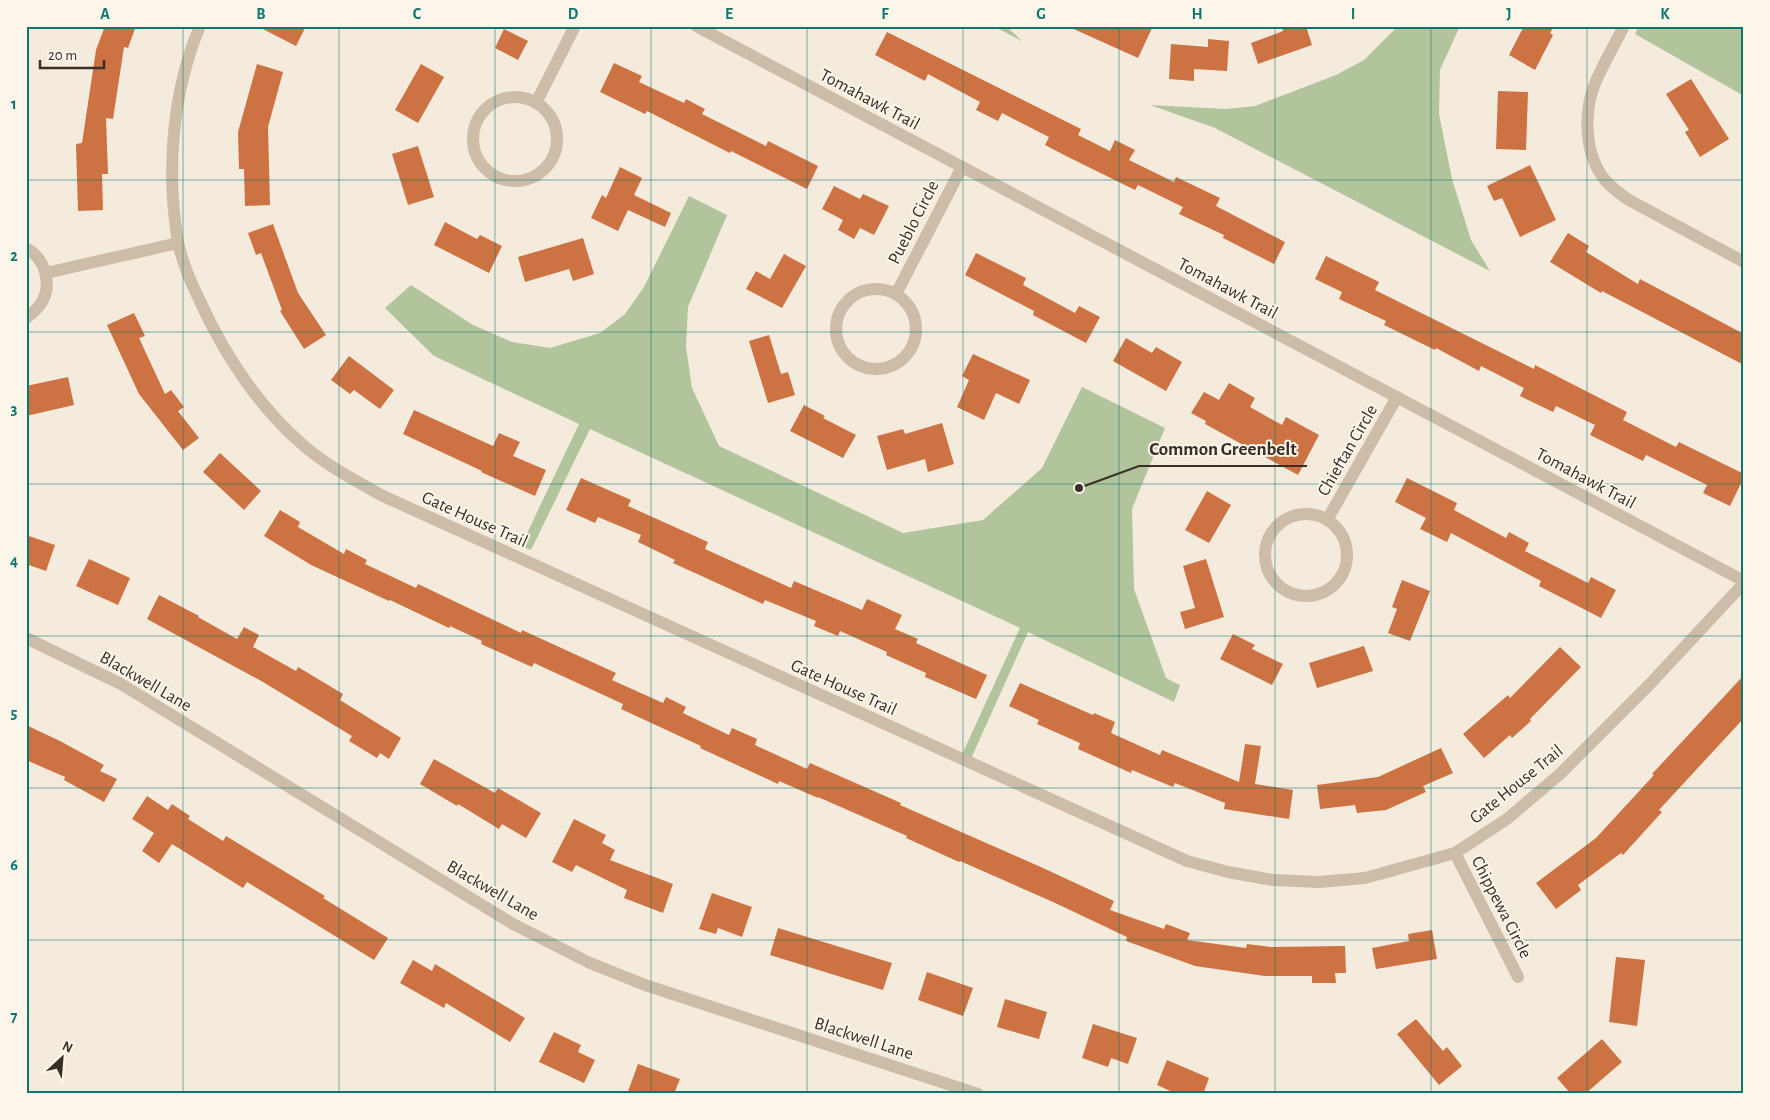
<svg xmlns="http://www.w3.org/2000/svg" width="1770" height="1120" font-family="'Alegreya Sans',sans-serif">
<rect width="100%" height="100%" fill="#f4ebdd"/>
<g fill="#b2c49c">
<polygon points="993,26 1006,26 1022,41"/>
<polygon points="1398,26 1460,26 1440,70 1439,114 1452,179 1471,240 1490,271 1215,128 1150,105 1226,109 1255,106 1336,75 1364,60"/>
<polygon points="1639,26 1744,26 1744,96 1635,34"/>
<polygon points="689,196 727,215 688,307 686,347 692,388 719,446 903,533 983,520 1042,468 1082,387 1165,428 1132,509 1134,589 1166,678 1180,685 1174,702 1028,632 969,763 960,759 1020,628 590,429 531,550 521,546 579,424 434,356 385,308 411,285 473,325 512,342 550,348 600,333 625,314 644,287"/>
</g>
<g fill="#cd7242">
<polygon points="105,26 136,26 128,48 124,47 113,119 106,118 108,174 102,174 103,210 78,211 76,144 82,143 96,50"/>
<polygon points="257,26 306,26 296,46"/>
<polygon points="1067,26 1153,26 1138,58"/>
<polygon points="1282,26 1306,26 1312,45 1258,64 1251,43 1283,31"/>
<polygon points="1524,26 1554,26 1550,33 1553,35 1535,70 1509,55"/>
<polygon points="504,29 528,41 518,60 495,48"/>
<polygon points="887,32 1081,129 1078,135 1110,151 1115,140 1135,150 1129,160 1174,182 1176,177 1220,198 1216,206 1285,242 1274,264 1223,238 1224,235 1179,214 1183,207 1138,185 1135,190 1066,156 1045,145 1049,137 1002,113 998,121 976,110 980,102 928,74 925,81 875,55"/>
<polygon points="1208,39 1229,41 1227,71 1194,69 1194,81 1169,79 1171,44 1208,47"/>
<polygon points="614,63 642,76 639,82 684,103 686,99 705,109 702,114 766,146 768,141 818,166 807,189 731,151 730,153 647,111 645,114 600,92"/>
<polygon points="257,64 283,72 268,127 270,205 245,206 244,169 239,169 238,132"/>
<polygon points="421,64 444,77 418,123 395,110"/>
<polygon points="1691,79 1729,139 1700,157 1685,132 1689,130 1666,94"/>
<polygon points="1498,91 1528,92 1526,150 1496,149"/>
<polygon points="418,146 434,197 408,205 392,154"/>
<polygon points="1530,165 1556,220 1520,237 1502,198 1494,201 1487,186"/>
<polygon points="620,167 642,178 634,195 671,213 665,227 628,210 618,231 591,218 602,195 606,198"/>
<polygon points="834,186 860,199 863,194 889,206 874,235 860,228 854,239 838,230 843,220 822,209"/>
<polygon points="445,222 477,239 480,235 502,246 489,273 434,245"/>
<polygon points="273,224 298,293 326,335 304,349 280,311 282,310 261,253 256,255 248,233"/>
<polygon points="1568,233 1589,246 1586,252 1638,284 1640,279 1744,334 1744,365 1602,291 1601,293 1550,262"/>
<polygon points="583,238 594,274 573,281 569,269 525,282 518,257"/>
<polygon points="976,253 1026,278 1023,285 1075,313 1079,306 1100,317 1086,343 1033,315 1034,311 965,275"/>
<polygon points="784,254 806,266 782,308 746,289 756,271 770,279"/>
<polygon points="1326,256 1379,282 1375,290 1534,369 1535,365 1627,412 1623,420 1676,447 1679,442 1744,474 1744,477 1730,506 1703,493 1707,485 1646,455 1643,461 1590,435 1595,425 1556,406 1553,412 1520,396 1524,388 1481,366 1479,371 1436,348 1435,350 1384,325 1386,321 1339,299 1342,292 1315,279"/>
<polygon points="134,313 145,336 139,338 165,394 171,390 184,407 178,411 199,438 183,450 139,394 107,325"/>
<polygon points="769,335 781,374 788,372 795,395 768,403 749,341"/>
<polygon points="1126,338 1152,353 1156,347 1182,362 1166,391 1113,361"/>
<polygon points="973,354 1030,380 1019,404 996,393 984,420 957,407 969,380 962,376"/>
<polygon points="349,356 394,390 380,409 354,390 350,394 331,380"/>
<polygon points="68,377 74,405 26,416 26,386"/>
<polygon points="1229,383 1255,398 1250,407 1282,425 1286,417 1319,435 1298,475 1205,424 1206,421 1191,413 1204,392 1219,400"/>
<polygon points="804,405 825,416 823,418 856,435 843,458 790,431"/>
<polygon points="414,410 493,446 499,433 520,442 513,456 546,470 535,496 481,472 482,471 403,434"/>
<polygon points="942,423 954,464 928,472 925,459 887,470 877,436 903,429 905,434"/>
<polygon points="220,453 261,491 244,510 203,472"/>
<polygon points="581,478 631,500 628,506 708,542 705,549 791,588 794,581 862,610 867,599 902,615 895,629 918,639 916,643 987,675 976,699 925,677 926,673 886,655 887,652 840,631 838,636 814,626 816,621 765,600 763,604 673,563 675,560 638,542 641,535 598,517 595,523 566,510"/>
<polygon points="1407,478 1457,503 1454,510 1506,538 1509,532 1529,543 1525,551 1588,583 1591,577 1616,590 1601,618 1539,586 1541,581 1451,533 1447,542 1420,529 1426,518 1395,502"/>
<polygon points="1207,491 1231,505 1209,543 1185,530"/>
<polygon points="280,510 300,522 298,527 344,554 346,549 367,560 365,564 416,588 418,584 521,633 522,630 616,673 612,680 663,703 666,697 686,707 683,713 729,735 732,728 757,739 755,745 807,769 810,763 901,803 900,805 1043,868 1114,901 1110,910 1164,929 1166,924 1190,933 1187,940 1246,948 1247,944 1271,947 1345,946 1346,973 1335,973 1336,983 1312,983 1312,976 1265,976 1195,966 1126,941 1127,937 1053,902 960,861 959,862 906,838 907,836 818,797 818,798 779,781 778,784 700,748 701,746 621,709 623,704 534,663 532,667 481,644 482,641 450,626 449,628 390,600 389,601 311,565 264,536"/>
<polygon points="26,535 55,545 46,571 26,564"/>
<polygon points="89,559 130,578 118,605 76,586"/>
<polygon points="1206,559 1224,617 1185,629 1180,612 1195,608 1183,566"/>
<polygon points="1402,580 1430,591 1410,641 1388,633 1397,609 1392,607"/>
<polygon points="159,595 199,616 198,617 237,639 244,627 259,635 253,647 296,671 298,667 343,694 340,700 401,738 389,759 380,753 377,758 349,741 352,736 263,682 147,619"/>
<polygon points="1233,634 1255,645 1252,649 1283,664 1272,685 1220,659"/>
<polygon points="1364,646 1373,671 1317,688 1309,663"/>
<polygon points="1560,647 1581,667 1530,719 1531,721 1512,738 1510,735 1484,758 1463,734 1508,695 1510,698"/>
<polygon points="1744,675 1744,718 1659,810 1662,812 1623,855 1621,853 1578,885 1581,890 1556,909 1536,883 1596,838 1654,775 1652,774"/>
<polygon points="1020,683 1093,715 1094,713 1115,722 1111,733 1160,755 1162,750 1239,782 1245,744 1261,746 1255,784 1293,790 1289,819 1224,809 1225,803 1175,783 1173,787 1132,770 1131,773 1078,749 1080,743 1037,724 1039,720 1009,706"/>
<polygon points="26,725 60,741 104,765 100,771 117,779 104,802 64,780 65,777 26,760"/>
<polygon points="1441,748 1453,773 1423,786 1426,792 1386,810 1357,813 1355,805 1320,809 1317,785 1378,777"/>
<polygon points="434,759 495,793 498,788 541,813 526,838 502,824 499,829 458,804 457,806 420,784"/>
<polygon points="147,796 168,810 172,804 190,816 188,819 223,841 226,836 325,896 323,898 388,938 374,960 247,882 243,888 172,844 159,863 142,851 154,833 132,819"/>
<polygon points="574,819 606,835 602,843 615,850 610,860 673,884 663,913 624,898 627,890 576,865 572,872 552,862"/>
<polygon points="712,893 752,907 742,937 718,928 716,934 699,929"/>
<polygon points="778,928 892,963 883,990 770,955"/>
<polygon points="1432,930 1437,959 1376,969 1372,948 1409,941 1408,934"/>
<polygon points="1616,957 1645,960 1637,1026 1609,1022"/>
<polygon points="413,960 432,971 435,964 525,1018 510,1042 446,1003 444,1008 400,983"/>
<polygon points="927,972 973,988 963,1016 918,1000"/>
<polygon points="1005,999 1047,1012 1039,1039 997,1027"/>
<polygon points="1416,1019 1443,1051 1447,1047 1462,1066 1439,1085 1397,1034"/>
<polygon points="1093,1024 1137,1038 1128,1064 1111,1058 1108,1067 1082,1058"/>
<polygon points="554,1032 581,1045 578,1052 595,1060 584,1083 539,1062"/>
<polygon points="1602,1039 1622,1062 1585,1094 1571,1094 1557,1078"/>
<polygon points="1167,1060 1209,1078 1203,1094 1177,1094 1157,1085"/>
<polygon points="638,1064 680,1079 674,1094 627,1094"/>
</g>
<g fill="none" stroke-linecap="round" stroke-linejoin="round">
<g stroke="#cdbda8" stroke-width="12">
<path d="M200,26C172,92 166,172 178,242C182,261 190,281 199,299C224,354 257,405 303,445C327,466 356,481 383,496L1187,861L1228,872L1273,880L1319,882L1365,878L1455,853L1507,819L1560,774L1649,685L1744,583"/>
<polyline points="696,26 1744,581"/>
<path d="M1624,26C1615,44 1604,62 1596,81C1583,111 1584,154 1605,180C1612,188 1620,194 1629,200L1744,262"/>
<circle cx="515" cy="139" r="42"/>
<polyline points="536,103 575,26"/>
<path d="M26,248C44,257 52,282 43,300C39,308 33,313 26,318"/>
<polyline points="46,273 178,243"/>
<circle cx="876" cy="329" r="40"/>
<polyline points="896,294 962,167"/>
<circle cx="1306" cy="555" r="41"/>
<polyline points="1327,520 1397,397"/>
<polyline points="26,638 121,684 513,924 590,963 645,985 978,1094"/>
<polyline points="1455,853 1518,977"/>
</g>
</g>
<path fill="none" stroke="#0f766e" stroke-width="1" stroke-opacity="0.55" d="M183,26V1094M339,26V1094M495,26V1094M651,26V1094M807,26V1094M963,26V1094M1119,26V1094M1275,26V1094M1431,26V1094M1587,26V1094M26,180H1744M26,332H1744M26,484H1744M26,636H1744M26,788H1744M26,940H1744"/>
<g text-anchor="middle" stroke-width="4" stroke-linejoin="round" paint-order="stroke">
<g font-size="18" fill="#392f28" stroke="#fbf5ea">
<text transform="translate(870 99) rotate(28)" y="6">Tomahawk Trail</text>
<text transform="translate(913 222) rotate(-63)" y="6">Pueblo Circle</text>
<text transform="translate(1228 288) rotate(28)" y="6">Tomahawk Trail</text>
<text transform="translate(1347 450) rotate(-60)" y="6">Chieftan Circle</text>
<text transform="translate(1586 478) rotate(28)" y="6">Tomahawk Trail</text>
<text transform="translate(475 519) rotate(24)" y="6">Gate House Trail</text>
<text transform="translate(146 681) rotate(30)" y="6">Blackwell Lane</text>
<text transform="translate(844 687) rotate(24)" y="6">Gate House Trail</text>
<text transform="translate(1516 784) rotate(-39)" y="6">Gate House Trail</text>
<text transform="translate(493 890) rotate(30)" y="6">Blackwell Lane</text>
<text transform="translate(1502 907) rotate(63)" y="6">Chippewa Circle</text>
<text transform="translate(864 1038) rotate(18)" y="6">Blackwell Lane</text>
</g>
</g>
<path fill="none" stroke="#392f28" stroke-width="2" d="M1079 488L1139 466H1307"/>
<circle fill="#392f28" stroke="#fbf5ea" stroke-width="2" cx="1079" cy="488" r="5"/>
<g font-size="19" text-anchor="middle" font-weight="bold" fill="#392f28" stroke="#fbf5ea" stroke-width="4" stroke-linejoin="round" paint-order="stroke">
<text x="1223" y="455">Common Greenbelt</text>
</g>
<rect width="1770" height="1120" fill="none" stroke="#fbf5ea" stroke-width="55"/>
<g transform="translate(62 1058) rotate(26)" stroke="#fbf5ea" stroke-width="4" paint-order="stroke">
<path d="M0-4L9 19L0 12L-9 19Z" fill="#392f28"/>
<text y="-8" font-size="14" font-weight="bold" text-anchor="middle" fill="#392f28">N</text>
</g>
<path d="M40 60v8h64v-8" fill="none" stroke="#392f28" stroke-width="2.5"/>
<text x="48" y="60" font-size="15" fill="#392f28" stroke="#fbf5ea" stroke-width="4" paint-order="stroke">20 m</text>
<rect x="28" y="28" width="1714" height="1064" fill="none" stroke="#0f766e" stroke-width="2"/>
<g font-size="16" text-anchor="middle" font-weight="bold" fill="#0f766e">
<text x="105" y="19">A</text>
<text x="261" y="19">B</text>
<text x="417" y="19">C</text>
<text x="573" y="19">D</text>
<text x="729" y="19">E</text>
<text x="885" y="19">F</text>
<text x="1041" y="19">G</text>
<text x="1197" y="19">H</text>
<text x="1353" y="19">I</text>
<text x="1509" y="19">J</text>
<text x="1665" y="19">K</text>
<text x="14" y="109">1</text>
<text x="14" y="261">2</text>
<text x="14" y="414">3</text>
<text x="14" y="566">4</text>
<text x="14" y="718">5</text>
<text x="14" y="870">6</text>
<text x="14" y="1022">7</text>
</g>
</svg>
